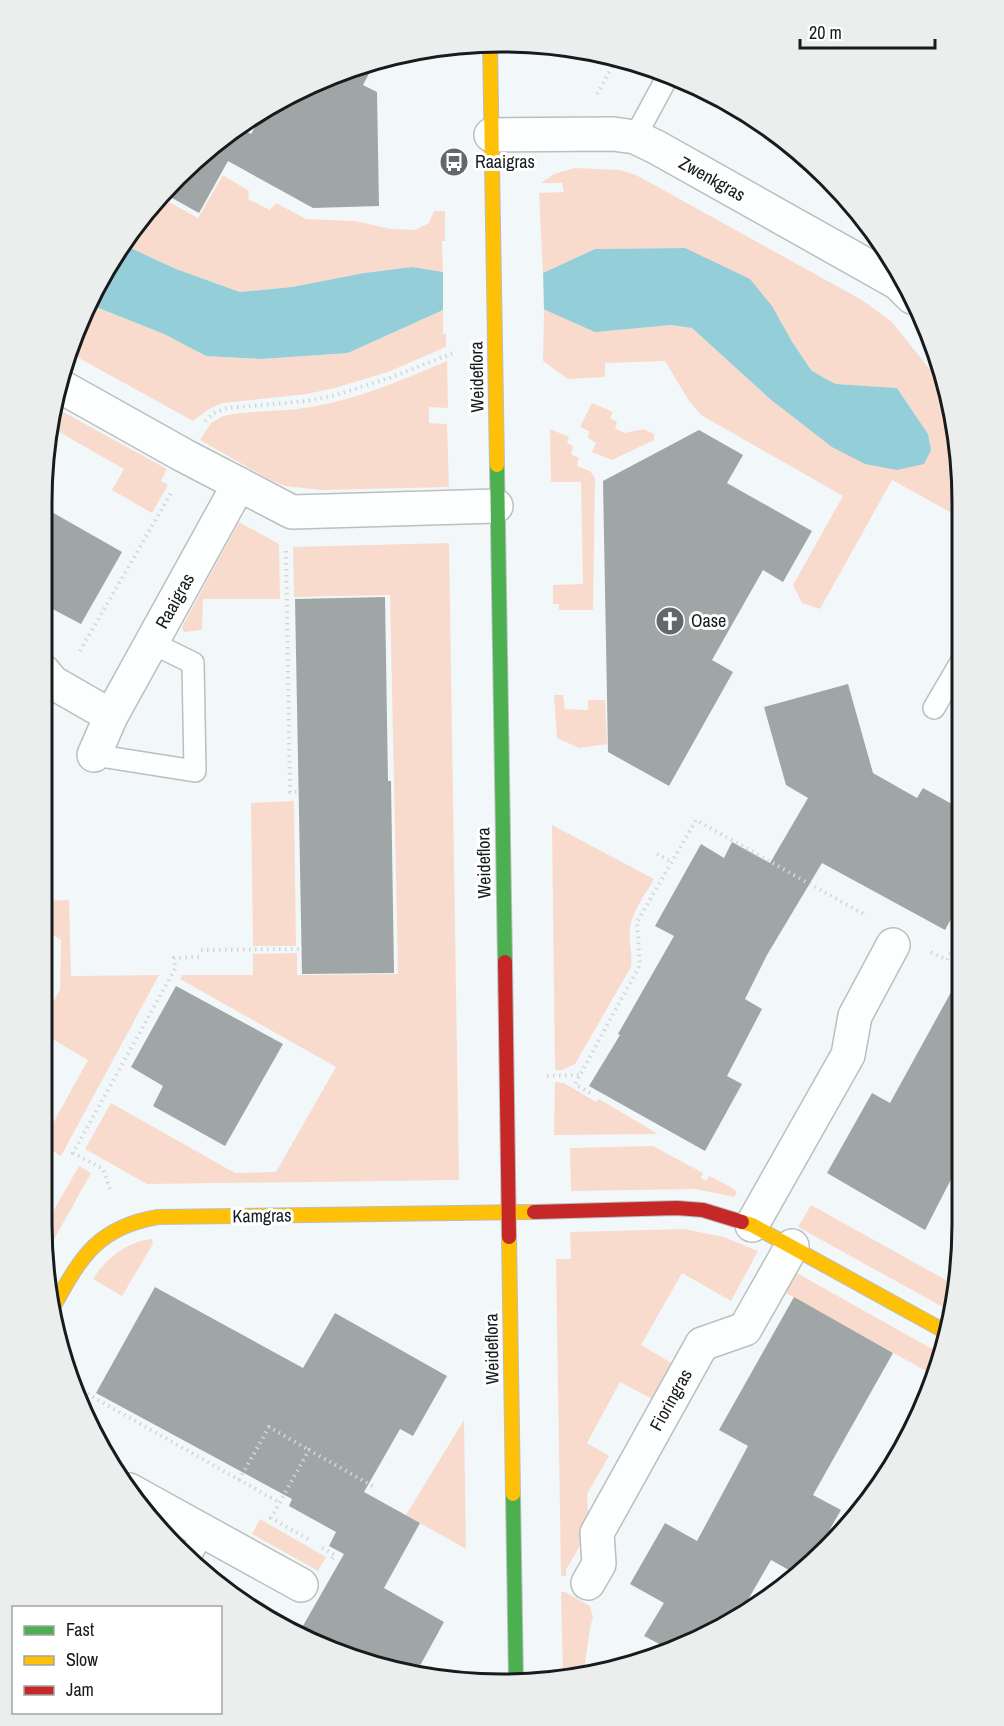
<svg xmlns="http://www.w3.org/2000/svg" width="1004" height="1726" font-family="'Archivo Narrow',sans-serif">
<rect width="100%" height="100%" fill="#f2f8fa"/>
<g fill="#f9dbcd">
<polygon points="575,168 620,170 636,175 862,300 892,322 944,387 961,472 961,518 892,480 820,609 802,603 793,585 843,496 701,415 689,401 665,361 605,363 605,377 568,379 543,361 544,309 595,331 671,325 692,328 770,399 931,450 928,434 897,388 836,384 824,378 811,370 791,340 685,248 595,249 543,273 539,193 564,192 562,183 541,183 554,174"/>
<polygon points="223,175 249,191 248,199 270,210 276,203 306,219 355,221 391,229 415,230 429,223 434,211 445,211 445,241 442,241 443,272 412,267 364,273 292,287 240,292 176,269 122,244 160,197 198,218"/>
<polygon points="91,305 164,334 206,356 261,359 348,353 443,310 443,334 446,334 446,347 388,372 335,388 307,394 223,403 209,409 193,421 68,352"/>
<path d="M447,361L448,408L429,407V423L447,424L449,487L322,490L285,486L270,480L200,440L211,423L223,416C252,410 282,412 311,407C358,399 403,380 447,361Z"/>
<polygon points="592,403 613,412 610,418 617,422 615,428 624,433 644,429 654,434 654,440 612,460 592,452 596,443 588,438 589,431 580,427"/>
<polygon points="56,408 167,469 161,481 168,485 152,513 112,490 124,469 52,428"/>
<polygon points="550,429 569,437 567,443 573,446 571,454 579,458 577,466 590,471 595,478 593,610 559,610 559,604 553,604 553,585 583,584 581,482 551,482"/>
<polygon points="239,522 279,544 280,599 203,599 202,630 184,632 182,627"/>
<polygon points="449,543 459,1180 147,1184 85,1149 111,1103 235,1173 276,1172 336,1067 180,979 182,975 253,975 253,954 297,953 297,975 398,974 390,595 294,597 293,547"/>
<polygon points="554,695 563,695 565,709 588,710 588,700 605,700 607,744 579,748 557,738"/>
<polygon points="294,801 296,946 253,946 251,803"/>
<path d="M552,825L654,879C646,894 632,911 630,928C628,941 633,954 631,967L575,1064L562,1070H555Z"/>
<polygon points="69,900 71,976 159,975 61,1156 42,1145 42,1143 88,1060 42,1033 42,1021 60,990 61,940 42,928 42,901"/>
<polygon points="555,1082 564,1083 596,1102 599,1099 658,1134 554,1135"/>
<polygon points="653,1146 703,1173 701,1178 706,1181 709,1176 731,1187 737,1192 734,1197 695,1189 571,1191 570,1148"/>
<polygon points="79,1166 91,1173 47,1252 43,1229"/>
<polygon points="811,1205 955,1285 950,1311 798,1227"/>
<polygon points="684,1229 724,1237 758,1251 731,1301 682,1273 641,1345 673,1364 654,1400 620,1382 587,1443 609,1456 587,1494 589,1530 566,1570 566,1576 561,1576 556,1259 571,1259 570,1232"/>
<path d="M152,1239L153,1244L122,1296L93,1279C105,1259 128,1241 152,1239Z"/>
<polygon points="795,1272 941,1354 935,1376 784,1292"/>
<polygon points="464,1420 466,1549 406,1515"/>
<polygon points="260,1519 326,1557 318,1571 252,1534"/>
<polygon points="561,1592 565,1592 590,1606 593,1617 590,1628 584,1670 563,1674"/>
</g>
<polygon fill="#94ced8" points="122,244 176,269 240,292 292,287 364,273 412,267 443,272 543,273 595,249 685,248 750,279 772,306 791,340 811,370 824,378 836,384 897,388 928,434 931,450 924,464 897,470 865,464 832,447 770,399 692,328 671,325 595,332 541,308 443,310 348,353 261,359 206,356 164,334 91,305"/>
<polygon fill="#f2f8fa" points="443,269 543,270 544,312 443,313"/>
<g fill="#a0a5a6">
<polygon points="375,62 363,85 377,92 379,206 313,208 228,161 199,213 163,193 176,177 246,120 251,118 244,130 251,134 265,110 326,77"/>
<polygon points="699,430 743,455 727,483 812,531 783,582 763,570 712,660 733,672 669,786 608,752 603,481"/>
<polygon points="43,507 122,552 81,624 43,604"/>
<polygon points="385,597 388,781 391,781 394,973 302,974 295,599"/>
<polygon points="848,684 873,773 917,798 923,788 961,809 961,901 945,930 822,863 767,955 745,999 762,1009 727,1076 742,1084 705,1151 589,1086 620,1035 618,1034 674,936 655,926 701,844 724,858 732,842 770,863 808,798 786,785 764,707"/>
<polygon points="961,974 961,1160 925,1230 827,1173 872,1093 890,1103"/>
<polygon points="176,986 283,1044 225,1146 153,1106 163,1086 131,1067"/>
<polygon points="155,1287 303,1368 335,1313 447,1376 413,1436 400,1429 364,1492 420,1523 384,1588 444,1622 416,1673 383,1668 300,1631 344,1554 329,1546 336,1532 289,1506 292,1499 96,1393"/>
<polygon points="794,1297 893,1353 813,1495 841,1510 818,1550 796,1574 771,1560 742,1610 669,1649 644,1636 664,1603 630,1584 665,1523 697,1541 748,1446 719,1430"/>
</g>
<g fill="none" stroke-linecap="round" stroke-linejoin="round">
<g stroke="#babfc0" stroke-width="24">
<g id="lane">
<polyline points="635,137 669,74"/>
<polyline points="934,708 961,662"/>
<polyline points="94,755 195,771 193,663 152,643"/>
<polyline points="191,1555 204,1531"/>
</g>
</g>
<g stroke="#babfc0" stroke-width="36">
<g id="street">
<polyline points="491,135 613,134 635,137 656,147 898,283 912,297"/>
<polyline points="60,386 183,455 292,512 496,506"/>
<polyline points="43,671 52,682 111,716"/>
<polyline points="94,755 111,716 239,484"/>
<polyline points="752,1225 848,1055 855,1016 893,945"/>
<polyline points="129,1490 301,1585"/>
<polyline points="588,1583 599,1564 597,1533 702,1344 745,1329 792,1246"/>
</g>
</g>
<g stroke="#babfc0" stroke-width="16">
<g id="fast">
<polyline points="497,465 505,962"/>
<polyline points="513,1494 516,1682"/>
</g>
</g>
<g stroke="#babfc0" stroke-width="16">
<g id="slow">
<polyline points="490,43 497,465"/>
<polyline points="742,1222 752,1225 946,1332"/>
<polyline points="509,1237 513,1494"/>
<path d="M55,1304C82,1255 99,1227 158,1217L534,1212"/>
</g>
</g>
<g stroke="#babfc0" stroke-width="16">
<g id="jam">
<polyline points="505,962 509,1237"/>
<polyline points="534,1212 677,1208 703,1210 742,1222"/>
</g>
</g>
<g stroke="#d3d6d6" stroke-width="4" stroke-dasharray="1.5 4.5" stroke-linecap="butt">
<polyline points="404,53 436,53"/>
<polyline points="597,94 617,58"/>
<polyline points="205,421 214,413 227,408 308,401 336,395 392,377 453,353"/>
<polyline points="286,551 290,792 297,792"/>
<polyline points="80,651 171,493"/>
<polyline points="657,854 672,862"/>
<polyline points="201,950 299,949"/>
<polyline points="931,952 947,960 961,934"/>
<polyline points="547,1076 579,1075"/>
<polyline points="590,1093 575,1084 640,965 637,922 696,820 867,916"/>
<polyline points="110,1189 103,1169 73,1153 175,969 174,958 201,957"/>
<polyline points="77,1388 280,1503"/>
<polyline points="239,1480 269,1427 309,1450"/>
<polyline points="308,1539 271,1518 309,1450 376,1488"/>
<polyline points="322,1548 335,1555 332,1559"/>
</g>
<use href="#lane" stroke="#fdfefe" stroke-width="21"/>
<use href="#street" stroke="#fdfefe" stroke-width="33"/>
<use href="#fast" stroke="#4caf50" stroke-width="14"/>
<use href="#slow" stroke="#ffc107" stroke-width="14"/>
<use href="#jam" stroke="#c62828" stroke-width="14"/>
</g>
<defs>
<g id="bus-disc" transform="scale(1.5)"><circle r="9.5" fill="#63686a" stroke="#fff"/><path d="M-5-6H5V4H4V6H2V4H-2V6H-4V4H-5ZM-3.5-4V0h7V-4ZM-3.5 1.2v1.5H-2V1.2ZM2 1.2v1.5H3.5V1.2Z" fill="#fff"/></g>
<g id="church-disc" transform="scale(1.5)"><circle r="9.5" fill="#63686a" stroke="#fff"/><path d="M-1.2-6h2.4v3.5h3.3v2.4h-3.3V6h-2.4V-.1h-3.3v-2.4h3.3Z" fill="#fff"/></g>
</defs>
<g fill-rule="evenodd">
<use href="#bus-disc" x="454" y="162"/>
<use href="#church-disc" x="670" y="621"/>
</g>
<g text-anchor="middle" stroke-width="6" stroke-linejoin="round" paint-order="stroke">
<g font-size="18" fill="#161b1c" stroke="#fff" text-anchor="start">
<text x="475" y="168">Raaigras</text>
<text x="691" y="627">Oase</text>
</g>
<g font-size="18" fill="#161b1c" stroke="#fff">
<text transform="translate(712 179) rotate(29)" y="6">Zwenkgras</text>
<text transform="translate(477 377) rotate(-91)" y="6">Weideflora</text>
<text transform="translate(175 601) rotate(-61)" y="6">Raaigras</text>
<text transform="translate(484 863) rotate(-91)" y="6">Weideflora</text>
<text transform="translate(262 1216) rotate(-1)" y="6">Kamgras</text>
<text transform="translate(492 1349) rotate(-91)" y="6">Weideflora</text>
<text transform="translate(671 1400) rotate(-61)" y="6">Fioringras</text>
</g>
</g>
<path d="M0 0H1004V1726H0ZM502 52H502A450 450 0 0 1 952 502V1224A450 450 0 0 1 502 1674H502A450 450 0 0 1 52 1224V502A450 450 0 0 1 502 52Z" fill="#eceded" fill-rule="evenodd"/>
<path fill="none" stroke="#161b1c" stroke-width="3" d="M502 52H502A450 450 0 0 1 952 502V1224A450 450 0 0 1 502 1674H502A450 450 0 0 1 52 1224V502A450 450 0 0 1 502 52Z"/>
<rect x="12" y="1606" width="210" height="108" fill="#ffffff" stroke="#a2a4a4" stroke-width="1.5"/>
<rect x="24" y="1626" width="30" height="9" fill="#4caf50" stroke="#a2a4a4" stroke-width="1.5"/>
<text x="66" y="1636" font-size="18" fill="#161b1c">Fast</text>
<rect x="24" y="1656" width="30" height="9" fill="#ffc107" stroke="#a2a4a4" stroke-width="1.5"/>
<text x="66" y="1666" font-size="18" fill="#161b1c">Slow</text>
<rect x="24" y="1686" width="30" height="9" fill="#c62828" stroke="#a2a4a4" stroke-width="1.5"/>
<text x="66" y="1696" font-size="18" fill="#161b1c">Jam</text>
<path d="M800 39v9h135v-9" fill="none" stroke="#161b1c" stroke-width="3"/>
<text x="809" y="39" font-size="18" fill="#161b1c" stroke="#ffffff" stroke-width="4.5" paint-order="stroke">20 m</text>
</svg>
